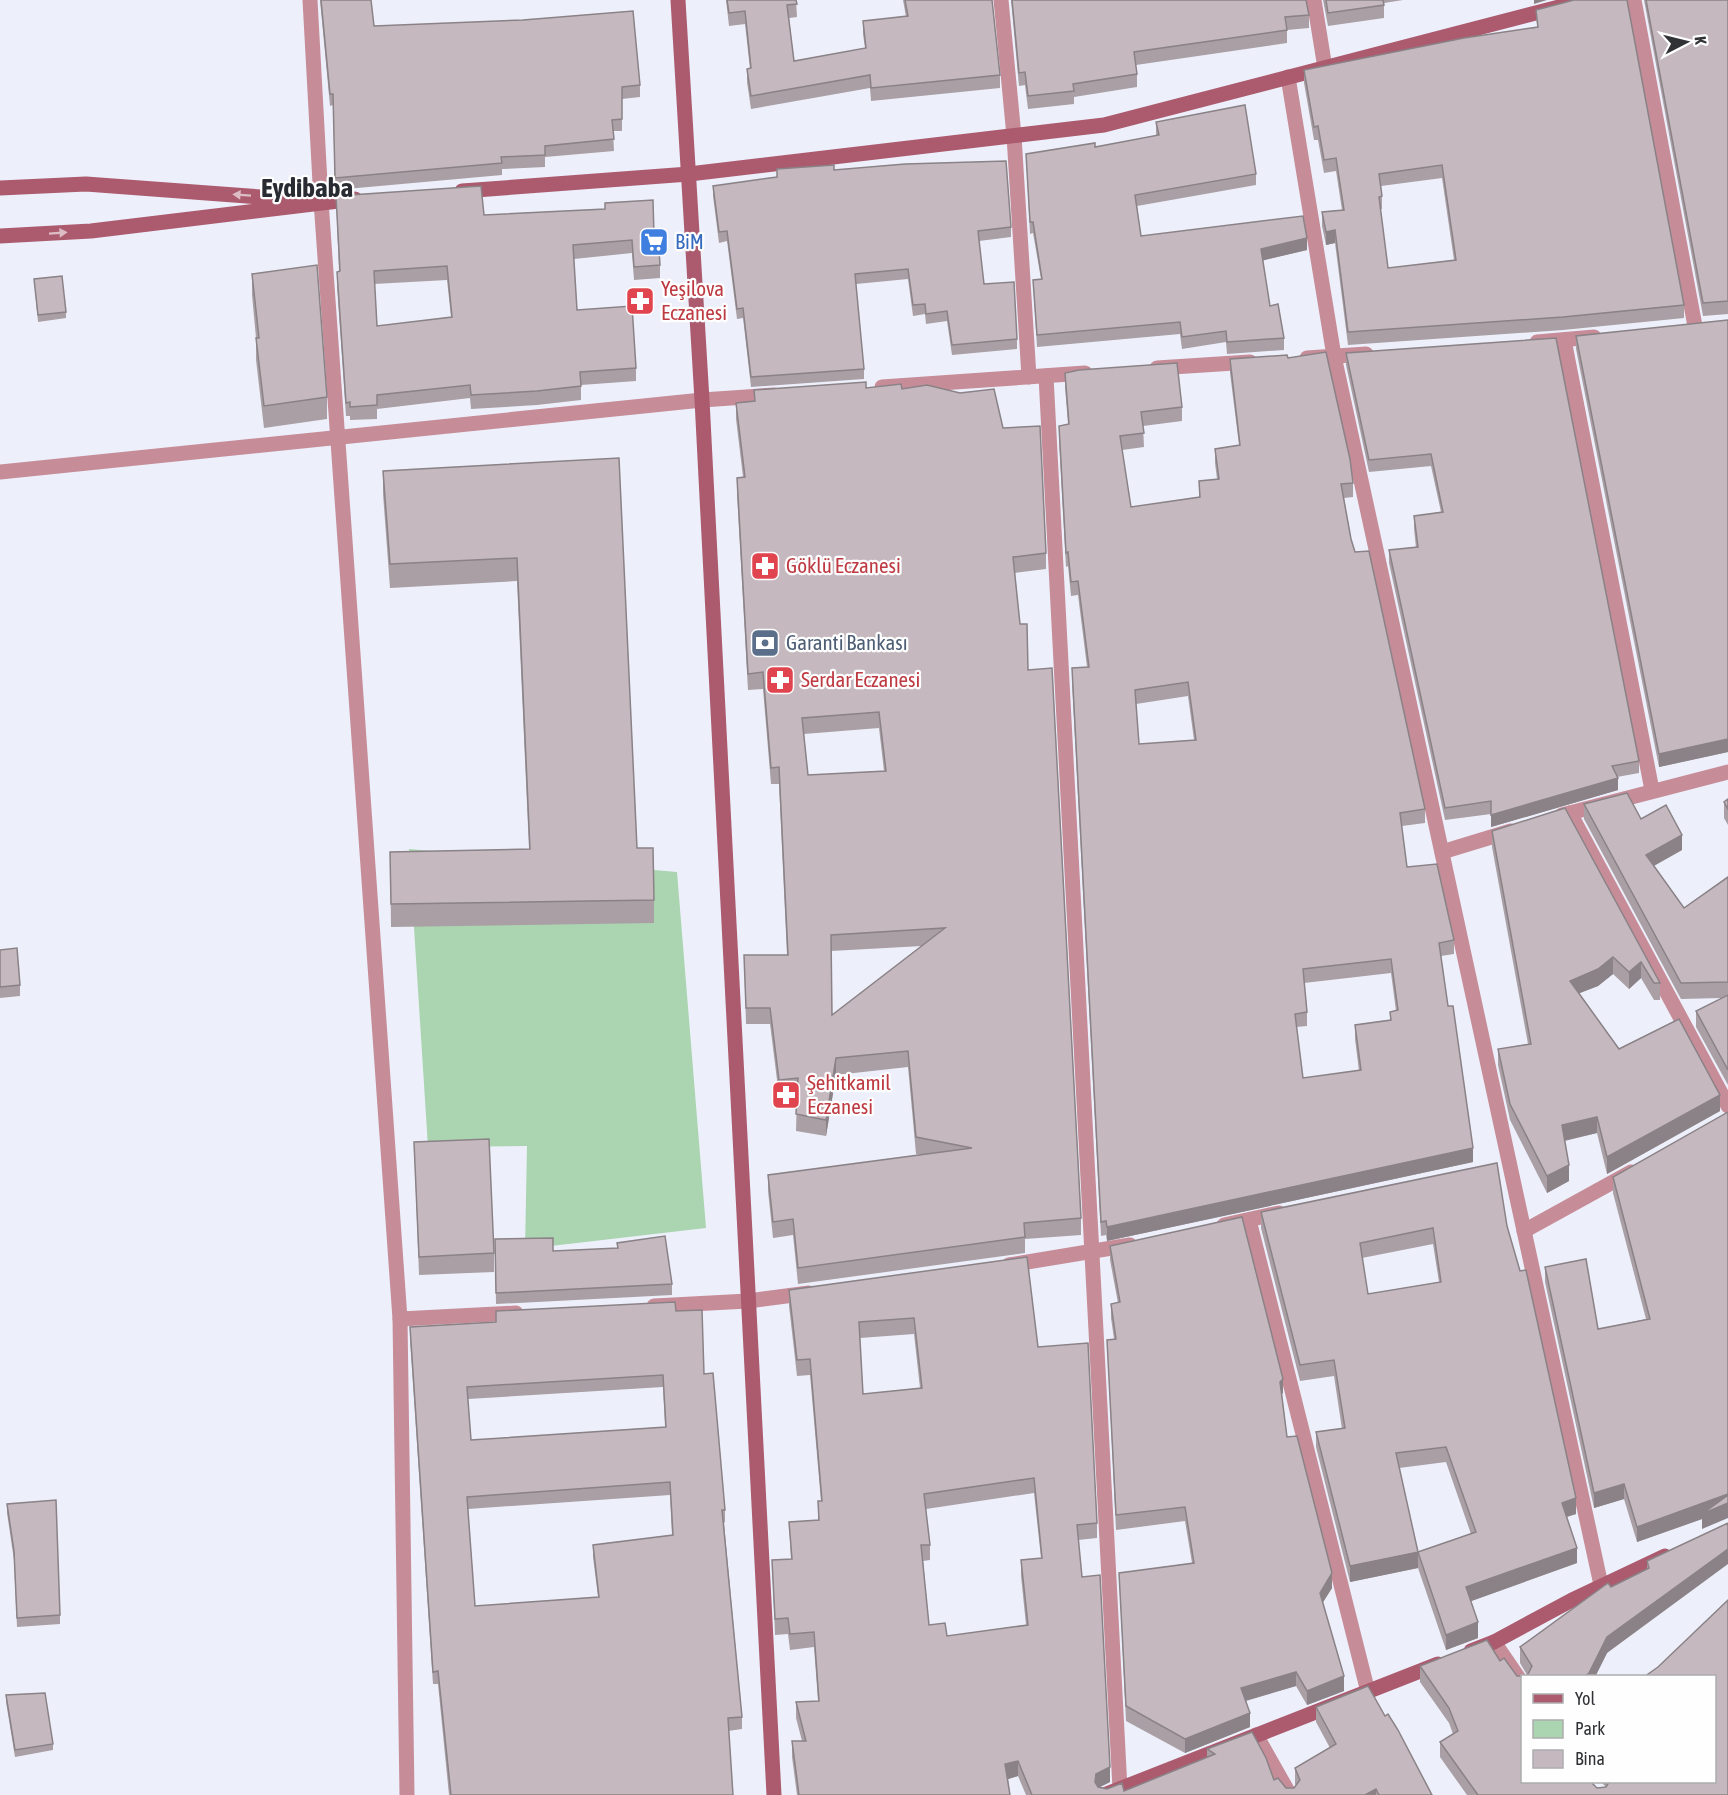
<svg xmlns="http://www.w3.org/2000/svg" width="1728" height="1795" font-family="'Asap Condensed',sans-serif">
<rect width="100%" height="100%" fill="#edf0fb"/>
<polygon fill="#abd5b1" points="409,849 677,872 706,1228 525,1249 527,1146 428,1147"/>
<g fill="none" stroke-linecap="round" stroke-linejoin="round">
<g stroke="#c68d99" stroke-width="15">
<polyline points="310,0 321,201 400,1319 407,1795"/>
<polyline points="1001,0 1014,136 1029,377"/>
<polyline points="1314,0 1325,68"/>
<polyline points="1634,0 1695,326"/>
<polyline points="1288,77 1334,356 1601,1585"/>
<polyline points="1564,340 1652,790"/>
<polyline points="1537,342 1594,337"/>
<polyline points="1307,358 1366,354"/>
<polyline points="1157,368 1250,362"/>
<polyline points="1046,376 1120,1789"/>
<polyline points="882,387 1085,373"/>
<polyline points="0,472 702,400 774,395"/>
<polyline points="1570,813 1728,1106"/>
<polyline points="1562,815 1728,772"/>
<polyline points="1442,852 1511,831"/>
<polyline points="1249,1220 1368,1692"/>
<polyline points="1224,1225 1279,1213"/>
<polyline points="1524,1231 1631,1172"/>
<polyline points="1009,1265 1130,1245"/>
<polyline points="654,1306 748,1301 809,1293"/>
<polyline points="400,1319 516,1313"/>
<polyline points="1494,1642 1522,1683"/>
<polyline points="1256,1735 1290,1795"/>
</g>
<g stroke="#ac5b6f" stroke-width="15">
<polyline points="678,0 702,400 774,1795"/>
<polyline points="0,188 86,184 288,199"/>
<polyline points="462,191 689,174 1104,125 1586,0"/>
<polyline points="0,236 91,231 355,199"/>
<polyline points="1471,1651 1494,1642 1572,1600 1665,1556"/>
<polyline points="1104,1795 1438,1664"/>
</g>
</g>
<g fill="#a99fa4" fill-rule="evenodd">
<polygon points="320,0 371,0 374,26 640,85 640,97 622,99 622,131 613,131 614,151 545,157 545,167 502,169 502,175 335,190 333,105 330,106"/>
<polygon points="726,0 796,0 797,17 789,18 794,61 865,48 863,34 863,21 906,17 903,0 992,0 1000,75 1000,88 871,101 870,88 751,109 747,82 747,69 750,69 745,24 729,26"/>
<polygon points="1011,0 1306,0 1309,15 1309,28 1287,30 1287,43 1136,65 1137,74 1137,87 1074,97 1074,104 1028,109 1025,85 1019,86"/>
<polygon points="1323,0 1403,0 1384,3 1384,18 1328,26"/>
<polygon points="1644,0 1728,0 1728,314 1703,316"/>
<path d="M1536,10L1684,305V318L1563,330L1348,345L1335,243L1326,245L1322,226V212L1342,210L1336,171L1324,173L1318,140H1314L1304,83V70L1537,27ZM1442,178L1454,260L1388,268L1380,209H1382V196L1381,186Z"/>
<polygon points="1156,122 1256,174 1256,185 1137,206 1141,236 1307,250 1263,260 1270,306 1284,338 1284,350 1227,354 1226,342 1182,349 1180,334 1037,347 1033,280 1041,279 1033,233 1030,234 1026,154 1095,147 1156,136"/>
<polygon points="834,170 1011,227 1011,237 979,241 984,284 1017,339 1017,349 952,355 947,321 926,324 925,314 913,316 908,279 856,284 864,369 864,379 751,387 743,318 737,319 727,241 719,243 713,196 713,186"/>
<path d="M336,196L654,236L660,265V278L634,280L632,253L574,259L577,310L636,368V381L581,385V400L537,405L471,409L470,398L377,409V419L350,420V416H346L337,285V272L339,271ZM447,280L451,317L377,326L374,284Z"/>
<polygon points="252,274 327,397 327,419 264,428 256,360 256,338 252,295"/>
<polygon points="34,279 66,312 66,318 38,322"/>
<polygon points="1728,320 1728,752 1659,767 1576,349 1576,336"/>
<polygon points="1556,338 1639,761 1639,773 1617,777 1618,790 1491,827 1491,814 1445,820 1389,563 1389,550 1416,548 1414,528 1414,516 1441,512 1431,466 1369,472 1346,365 1346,353"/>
<path d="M1288,358L1353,483V497L1344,498L1351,539L1425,809V823L1402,826L1407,867L1454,940V954L1441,956L1448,1006L1473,1162L1107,1241L1106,1235L1101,1236L1072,682V668L1087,667L1078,595L1071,596L1068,566L1066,567L1059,440V426L1068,424L1065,387V373L1182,407V421L1143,426L1144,447L1122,450L1131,507L1199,497V481L1217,479L1215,463V449L1239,445L1230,373V359ZM1188,696L1194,740L1139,744L1136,704ZM1391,973L1396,1011L1390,1012V1020L1355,1025V1039L1359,1071L1303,1078L1296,1027L1307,1026V1012L1304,983Z"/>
<path d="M866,388L902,389L1003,428L1046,553V569L1015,573L1020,624L1028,670L1081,1218V1235L1025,1239V1253L798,1284L793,1235L773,1238L768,1191V1175L922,1155L916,1154L908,1067L836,1075L826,1136L796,1131L797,1095L779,1096L770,1024H746L744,955H787L779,784H771L763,689L748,690L737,494V478L743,477L736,419V403L754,401V390ZM879,728L884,771L808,775L804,734ZM922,946L832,1015L831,951Z"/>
<polygon points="619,458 637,848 654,900 654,923 391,927 390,852 529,849 517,581 390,588 383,494 383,471"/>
<polygon points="1728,799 1728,825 1724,818 1724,802"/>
<polygon points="1584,804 1641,819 1682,850 1654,866 1684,908 1728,877 1728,1085 1696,1027 1696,1011 1722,998 1681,999 1584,819"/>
<polygon points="1565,808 1660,983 1660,1000 1654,1000 1641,978 1629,989 1613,974 1598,986 1579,993 1619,1049 1720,1111 1607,1174 1597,1133 1565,1141 1569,1181 1547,1193 1510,1120 1498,1065 1498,1049 1528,1044 1492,847 1492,831"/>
<polygon points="0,950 20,985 20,996 0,998"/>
<polygon points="1728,1112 1702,1529 1702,1519 1637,1542 1624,1499 1594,1508 1545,1282 1545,1267 1598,1329 1646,1319 1613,1193 1613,1177"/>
<polygon points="414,1142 494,1253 494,1272 419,1275"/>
<path d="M1261,1212L1507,1226L1576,1514L1567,1517L1577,1563L1471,1601L1478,1638L1446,1650L1418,1568L1350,1582L1316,1447V1432L1342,1429L1334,1376L1300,1381L1261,1228ZM1433,1244L1439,1282L1368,1294L1362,1258ZM1446,1462L1471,1534L1418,1552L1399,1468Z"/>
<polygon points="495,1239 553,1251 617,1248 617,1243 672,1284 672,1295 496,1304"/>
<polygon points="1110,1246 1283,1393 1282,1394 1287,1437 1332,1588 1323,1602 1344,1691 1307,1705 1296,1686 1246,1701 1250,1727 1185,1753 1126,1721 1119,1573 1192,1563 1185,1521 1116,1530 1107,1340 1114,1339 1111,1318 1111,1304 1118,1303 1110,1260"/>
<path d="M1027,1257L1038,1347L1097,1523V1538L1078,1540L1082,1577L1110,1782L1100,1787L1124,1791L1207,1757V1749L1274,1780L1286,1788H1294L1296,1786L1295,1784V1768L1330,1748L1316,1722V1707L1385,1716L1432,1795H1026L1018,1776L1008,1779L1010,1795H797L792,1757V1741H802L796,1718V1702L818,1701L814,1647L790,1650L788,1634L775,1635L772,1560L791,1559L789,1522L818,1520V1501H821L810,1375L797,1376L789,1306V1290ZM914,1334L920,1388L863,1394L860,1338ZM1034,1493L1041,1558L1021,1560V1576L1026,1625L947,1636L929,1625L923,1561L930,1560V1545L926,1509Z"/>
<path d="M676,1311L704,1374L725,1510V1522L724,1523L742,1717V1729L728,1731L733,1795H449L438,1684H433L410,1339V1327ZM663,1387L665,1427L471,1440L468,1399ZM670,1495L672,1535L593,1545V1557L598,1597L475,1606L468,1509Z"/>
<polygon points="7,1504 60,1615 60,1624 17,1627 14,1560 7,1513"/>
<polygon points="1728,1523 1607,1653 1595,1677 1522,1677 1522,1782 1597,1788 1606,1787 1601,1782 1714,1782 1728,1795 1467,1795 1440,1757 1440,1742 1453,1734 1449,1723 1420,1682 1420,1666 1500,1661 1517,1676 1527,1676 1527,1675 1520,1663 1520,1647 1611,1587 1647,1569 1647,1561"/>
<polygon points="6,1695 53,1744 53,1750 15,1757 6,1702"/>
</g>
<g fill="#8a8286">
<polygon points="1534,0 1547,0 1534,4"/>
<polygon points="1335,230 1335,243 1326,245 1326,232"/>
<polygon points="1307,238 1307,250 1261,261 1261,249"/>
<polygon points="1728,739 1728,752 1659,767 1659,754"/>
<polygon points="1618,778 1618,790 1491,827 1491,815"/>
<polygon points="1682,835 1682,850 1646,870 1646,855"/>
<polygon points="1613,957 1613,974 1598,986 1570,997 1570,981"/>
<polygon points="1641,962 1641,978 1629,989 1629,972"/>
<polygon points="836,1058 836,1075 826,1136 826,1120"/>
<polygon points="1720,1095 1720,1111 1607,1174 1607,1157"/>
<polygon points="1597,1117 1597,1133 1562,1141 1562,1125"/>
<polygon points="1473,1148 1473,1162 1107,1241 1107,1227"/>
<polygon points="1569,1165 1569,1181 1547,1193 1547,1176"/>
<polygon points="1283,1379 1283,1393 1280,1396 1280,1382"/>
<polygon points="1624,1484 1624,1499 1594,1508 1594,1493"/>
<polygon points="1728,1494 1728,1518 1702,1529 1702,1519 1637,1542 1637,1527"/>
<polygon points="1576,1498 1576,1514 1562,1518 1562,1503"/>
<polygon points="1577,1548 1577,1563 1466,1603 1466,1587"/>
<polygon points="1728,1549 1728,1564 1607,1653 1595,1677 1584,1677 1607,1637"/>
<polygon points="1418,1552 1418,1568 1350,1582 1350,1566"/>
<polygon points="1332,1573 1332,1588 1320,1607 1320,1593"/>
<polygon points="1478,1622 1478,1638 1446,1650 1446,1635"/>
<polygon points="1296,1672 1296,1686 1241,1702 1241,1688"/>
<polygon points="1344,1676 1344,1691 1307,1705 1307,1691"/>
<polygon points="1250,1713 1250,1727 1185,1753 1185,1739"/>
<polygon points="1018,1761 1018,1776 1005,1780 1005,1764"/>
<polygon points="1110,1767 1110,1782 1096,1789 1095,1782 1096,1774"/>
<polygon points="1376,1789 1376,1795 1365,1795"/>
</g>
<g fill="#c5b9bf" stroke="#8a8286" stroke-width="1.5" fill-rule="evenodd">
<polygon points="321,0 371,0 374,26 523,20 633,11 640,85 622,87 622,119 612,120 614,139 545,146 545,155 501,157 502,163 335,178 333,94 330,94"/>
<polygon points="727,0 796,0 797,4 787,5 794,61 866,48 863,21 908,16 905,0 992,0 1000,75 871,88 870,75 751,96 747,69 751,68 745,11 729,13"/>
<polygon points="1012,0 1306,0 1309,15 1285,17 1287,30 1134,52 1137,74 1073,84 1074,91 1028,96 1025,72 1019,73"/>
<polygon points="1326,0 1383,0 1384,5 1328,13"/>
<path d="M1574,0H1627L1684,305L1563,317L1348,332L1335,230L1326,232L1322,212L1344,210L1336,158L1324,160L1318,126L1314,127L1304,70L1464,38L1538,27L1536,10ZM1442,165L1456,260L1388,268L1379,197L1382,196L1379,174Z"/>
<polygon points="1646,0 1728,0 1728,301 1703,303"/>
<polygon points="1245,105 1256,174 1135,195 1141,236 1303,216 1307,238 1261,249 1270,306 1278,304 1284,338 1227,342 1226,331 1182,337 1180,322 1037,335 1033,280 1042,279 1033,222 1030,222 1026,154 1095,143 1095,147 1159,135 1156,122"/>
<polygon points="1006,161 1011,227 978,231 984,284 1014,282 1017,339 952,345 947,311 926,314 925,304 913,305 908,269 855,274 864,369 751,377 743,308 737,309 727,231 719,232 713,186 777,177 777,169 834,165 834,170 905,164"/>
<path d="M481,186L484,215L605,209V203L653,200L654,236H658L660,265L634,267L632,240L573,245L577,310L632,306L636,368L580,372L581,386L537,391L471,395L470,385L377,395V405L350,407V402L346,403L337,272L340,271L336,196ZM447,266L452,317L377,326L374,271Z"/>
<polygon points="317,265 327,397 264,406 256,338 259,338 252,274"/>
<polygon points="62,276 66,312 38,315 34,279"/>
<polygon points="1728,320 1728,739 1659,754 1576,336"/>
<polygon points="1556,338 1639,761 1612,766 1618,778 1491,815 1491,801 1445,808 1389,550 1418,547 1414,516 1443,512 1431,454 1369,460 1346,353"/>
<path d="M1326,352L1350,459L1353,483L1341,484L1351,539L1355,552L1369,551L1425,809L1400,813L1407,867L1437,864L1454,940L1439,943L1448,1006H1453L1473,1148L1107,1227L1106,1221L1101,1222L1072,668L1089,667L1078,581L1071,582L1068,552L1066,553L1059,426L1069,424L1065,373L1079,370L1177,363L1182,407L1141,412L1144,433L1120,436L1131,507L1200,497L1199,481L1219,479L1215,449L1240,445L1230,359L1287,355L1288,358ZM1188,682L1196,740L1139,744L1135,690ZM1391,959L1398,1010L1390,1012L1391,1020L1355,1025L1361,1070L1303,1078L1295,1014L1307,1012L1303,969Z"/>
<path d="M866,382V388L901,384L902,389L927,385L960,393L994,389L1003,428L1040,426L1046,553L1013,557L1020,624H1027L1028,670L1052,668L1081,1218L1024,1223L1025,1237L798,1268L793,1219L773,1222L768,1175L972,1148L916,1137L908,1051L836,1058L826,1120L796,1114L798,1078L779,1080L770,1008H746L744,955H788L779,767L771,768L763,672L748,674L737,478L745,477L736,403L755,401L754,390ZM879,712L886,771L808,775L802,718ZM945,928L832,1015L831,935Z"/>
<polygon points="619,458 637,848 653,848 654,900 391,904 390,852 530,849 517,558 390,564 383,471"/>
<polygon points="1627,793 1641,819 1666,805 1682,835 1646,855 1684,908 1728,877 1728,982 1681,983 1584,804"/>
<polygon points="1728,799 1728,809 1724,802"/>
<polygon points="1565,808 1660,983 1654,983 1641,962 1629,972 1613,957 1598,969 1570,981 1619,1049 1679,1019 1720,1095 1607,1157 1597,1117 1562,1125 1569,1165 1547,1176 1510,1104 1498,1049 1531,1044 1492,831"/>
<polygon points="17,948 20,985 0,987 0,950"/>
<polygon points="1728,995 1728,1070 1696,1011"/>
<polygon points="1728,1112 1728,1494 1637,1527 1624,1484 1594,1493 1545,1267 1586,1259 1598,1329 1650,1319 1613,1177"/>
<polygon points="489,1139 494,1253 419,1257 414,1142"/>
<path d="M1497,1163L1507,1226L1520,1271L1526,1270L1576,1498L1562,1503L1577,1548L1466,1587L1478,1622L1446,1635L1418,1552L1350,1566L1316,1432L1345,1428L1334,1360L1300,1365L1261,1212ZM1433,1228L1441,1282L1368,1294L1360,1243ZM1446,1447L1476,1532L1418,1552L1396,1453Z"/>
<polygon points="1242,1217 1283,1379 1280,1382 1287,1437 1297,1436 1332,1573 1320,1593 1344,1676 1307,1691 1296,1672 1241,1688 1250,1713 1185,1739 1126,1706 1119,1573 1194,1563 1185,1507 1116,1515 1107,1340 1116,1339 1111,1304 1120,1302 1110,1246"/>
<polygon points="665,1236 672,1284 496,1293 495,1239 553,1238 553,1251 618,1248 617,1243"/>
<path d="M1027,1257L1038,1347L1088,1343L1097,1523L1077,1525L1082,1577L1100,1575L1110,1767L1096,1774L1095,1782L1098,1787L1107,1789L1122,1783L1124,1791L1215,1754L1207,1749L1252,1732L1266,1758L1274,1780L1278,1778L1286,1788H1294L1300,1780L1295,1768L1336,1744L1316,1707L1368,1686L1385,1716L1388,1714L1398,1730L1432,1795H1379L1376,1789L1365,1795H1032L1018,1761L1005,1764L1010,1795H799L792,1741H806L796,1702L819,1701L814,1632L790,1634L788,1618L775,1619L772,1560L792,1559L789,1522L819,1520L818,1501H822L810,1359L797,1360L789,1290ZM914,1318L922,1388L863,1394L859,1322ZM1034,1478L1042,1558L1021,1560L1028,1625L947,1636L945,1623L929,1625L921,1545H930L924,1494Z"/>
<path d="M675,1302L676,1311L702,1310L704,1374L713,1373L725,1510H722L742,1717L728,1718L733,1795H451L438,1671L433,1672L410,1327L496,1322V1311ZM663,1375L666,1427L471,1440L467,1387ZM670,1482L673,1535L593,1545L599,1597L475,1606L467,1497Z"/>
<polygon points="1728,1495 1728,1503 1702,1514"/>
<polygon points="56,1500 60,1615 17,1618 14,1551 7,1504"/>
<polygon points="1728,1523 1728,1549 1607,1637 1589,1673 1584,1677 1522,1677 1522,1782 1591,1782 1597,1788 1606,1787 1609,1782 1714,1782 1714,1677 1644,1677 1658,1667 1728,1600 1728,1795 1478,1795 1440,1742 1458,1731 1449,1708 1420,1666 1487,1640 1500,1661 1504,1658 1517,1676 1527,1676 1532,1666 1520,1647 1608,1583 1611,1587 1649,1568 1647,1561"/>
<polygon points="45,1693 53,1744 15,1750 6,1695"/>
</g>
<defs><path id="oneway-solid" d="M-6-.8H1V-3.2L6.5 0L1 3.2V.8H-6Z" transform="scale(1.5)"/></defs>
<g fill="#ddbdc5">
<use href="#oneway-solid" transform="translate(242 195) rotate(-176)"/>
<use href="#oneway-solid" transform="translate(58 233) rotate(-4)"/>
</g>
<defs>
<g id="supermarket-square" transform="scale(1.5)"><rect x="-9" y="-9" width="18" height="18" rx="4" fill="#3f7fe0" stroke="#fefefe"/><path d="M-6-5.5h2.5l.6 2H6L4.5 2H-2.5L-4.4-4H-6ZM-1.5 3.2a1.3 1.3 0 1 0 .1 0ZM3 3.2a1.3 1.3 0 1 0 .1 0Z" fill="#fff"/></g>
<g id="pharmacy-square" transform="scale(1.5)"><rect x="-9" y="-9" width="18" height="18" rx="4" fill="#e0444e" stroke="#fefefe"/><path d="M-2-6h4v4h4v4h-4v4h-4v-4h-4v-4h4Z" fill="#fff"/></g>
<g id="bank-square" transform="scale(1.5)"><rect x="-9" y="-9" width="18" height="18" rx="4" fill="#5c6f8a" stroke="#fefefe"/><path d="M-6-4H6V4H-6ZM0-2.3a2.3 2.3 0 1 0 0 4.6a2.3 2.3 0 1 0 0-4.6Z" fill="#fff"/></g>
</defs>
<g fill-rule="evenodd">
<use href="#supermarket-square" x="654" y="242"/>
<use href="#pharmacy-square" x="640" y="301"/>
<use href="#pharmacy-square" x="765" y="566"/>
<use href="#bank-square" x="765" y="643"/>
<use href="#pharmacy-square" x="780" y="680"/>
<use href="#pharmacy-square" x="786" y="1095"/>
</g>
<g text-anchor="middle" stroke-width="4.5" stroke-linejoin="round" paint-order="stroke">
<g font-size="21" fill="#366cbe" stroke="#fefefe" text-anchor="start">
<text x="675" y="249">BiM</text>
</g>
<g font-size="21" fill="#be3a42" stroke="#fefefe" text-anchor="start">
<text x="661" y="296">Yeşilova<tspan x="661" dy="24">Eczanesi</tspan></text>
<text x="786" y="573">Göklü Eczanesi</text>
<text x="801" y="687">Serdar Eczanesi</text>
<text x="807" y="1090">Şehitkamil<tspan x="807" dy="24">Eczanesi</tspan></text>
</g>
<g font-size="21" fill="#4e5e75" stroke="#fefefe" text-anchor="start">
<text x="786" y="650">Garanti Bankası</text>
</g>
<g font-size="27" font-weight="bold" fill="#292b33" stroke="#fefefe">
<text x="307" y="197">Eydibaba</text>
</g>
</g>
<rect x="1521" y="1675" width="195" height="108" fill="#fefefe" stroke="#acacae" stroke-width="1.5"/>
<rect x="1533" y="1694" width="30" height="9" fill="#ac5b6f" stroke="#acacae" stroke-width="1.5"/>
<text x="1575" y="1705" font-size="18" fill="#313236">Yol</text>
<rect x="1533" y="1720" width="30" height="18" fill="#abd5b1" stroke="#acacae" stroke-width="1.5"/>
<text x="1575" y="1735" font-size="18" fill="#313236">Park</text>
<rect x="1533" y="1750" width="30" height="18" fill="#c5b9bf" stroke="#acacae" stroke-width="1.5"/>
<text x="1575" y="1765" font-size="18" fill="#313236">Bina</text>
<g transform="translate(1686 42) rotate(83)" stroke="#fefefe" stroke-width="4.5" paint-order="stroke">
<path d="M0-4.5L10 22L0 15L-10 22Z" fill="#313236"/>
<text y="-9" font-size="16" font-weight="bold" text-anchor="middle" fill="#313236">K</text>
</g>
</svg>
